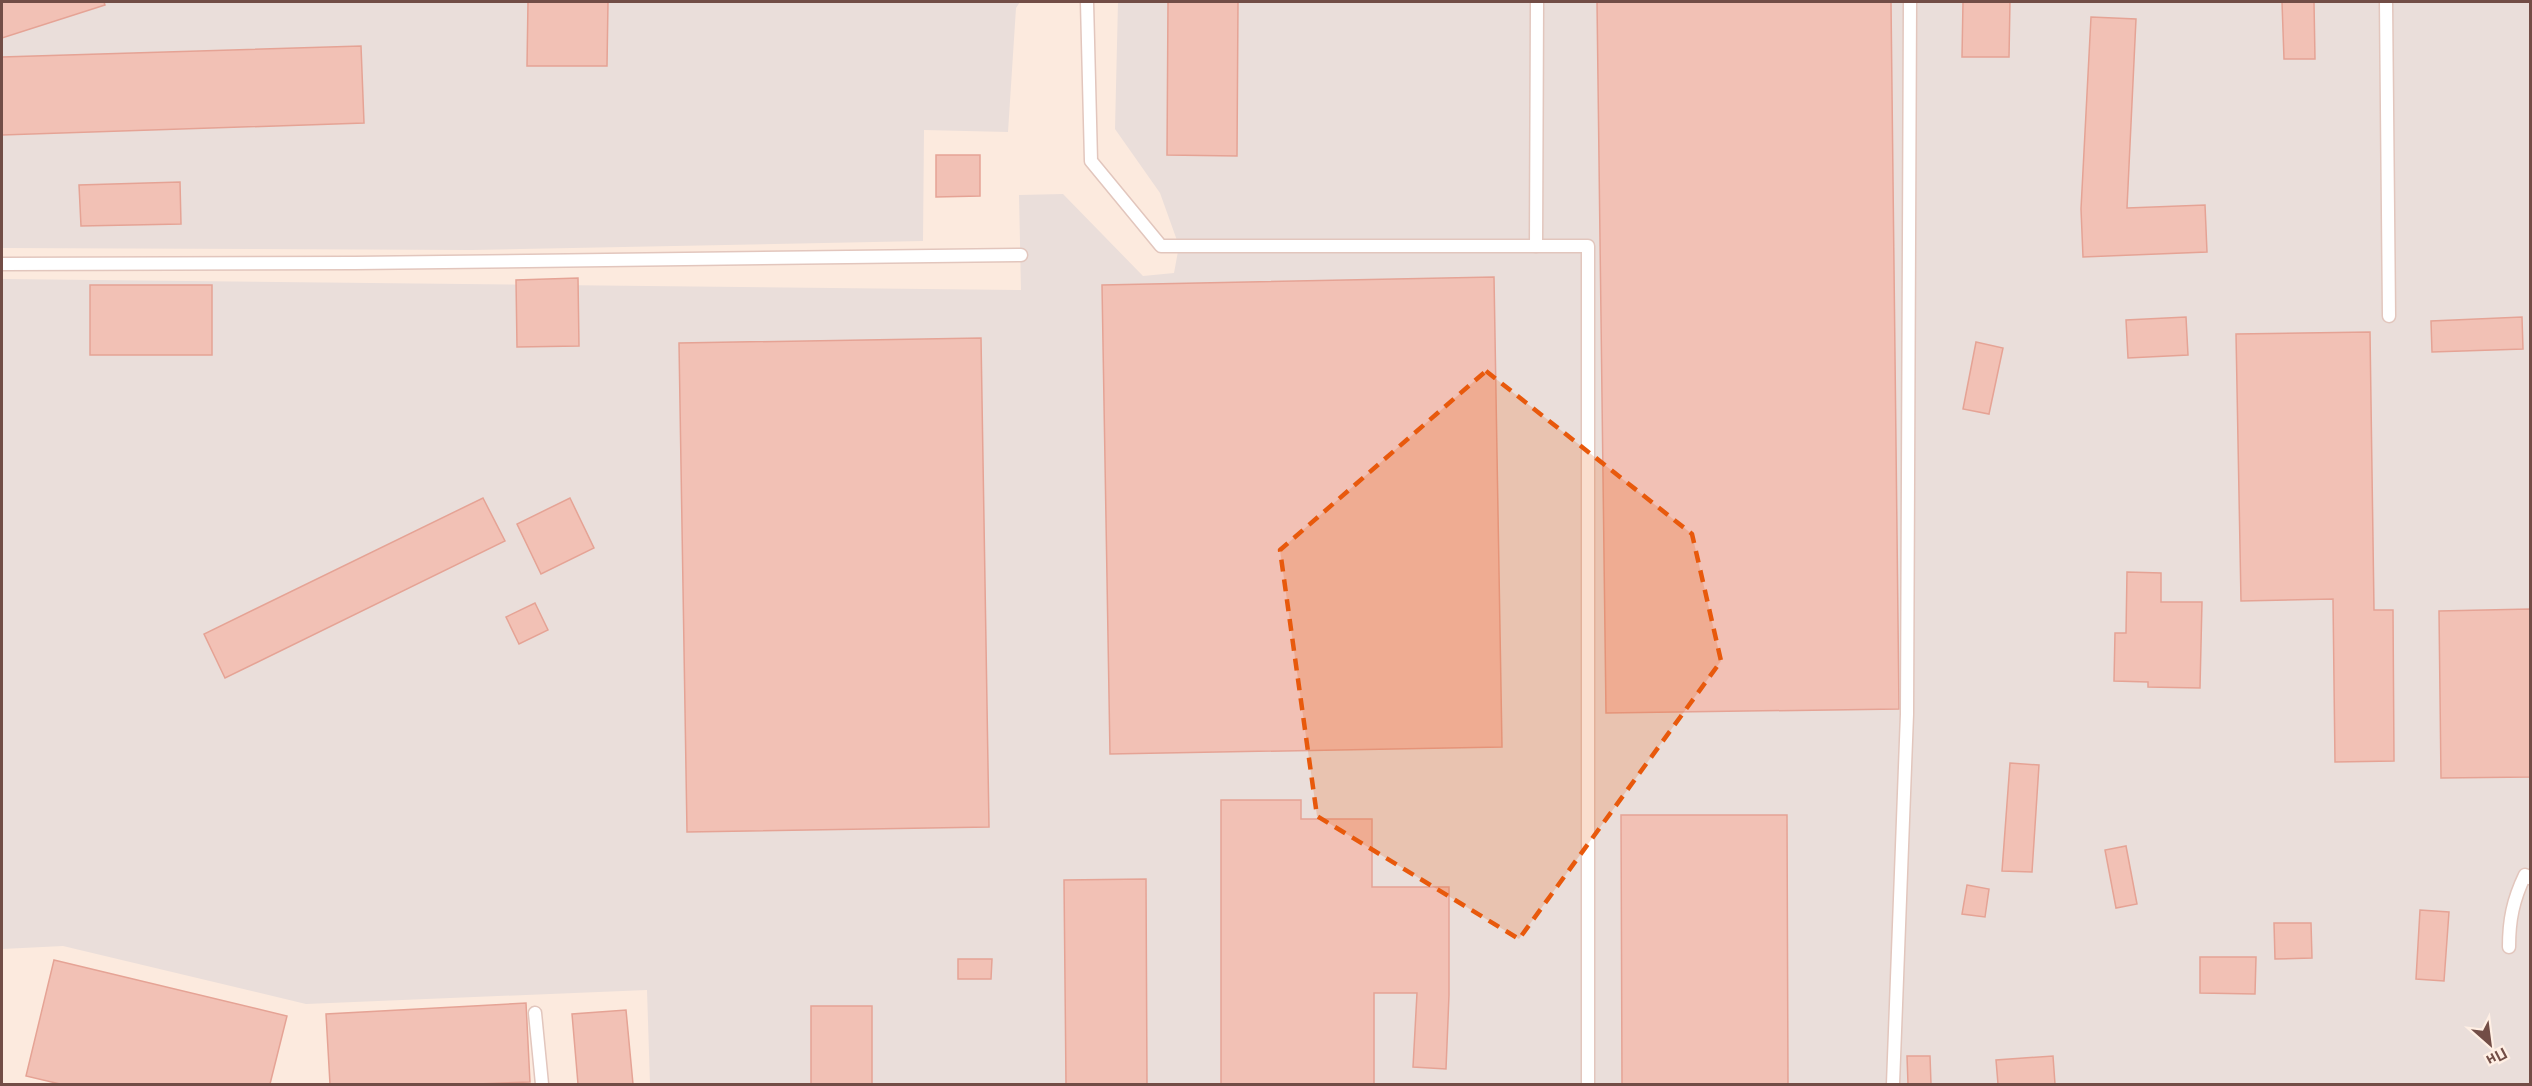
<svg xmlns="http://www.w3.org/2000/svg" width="2532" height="1086" font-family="Ubuntu,sans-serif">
<rect width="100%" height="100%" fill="#fceade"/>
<g fill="#eadeda">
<polygon points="2,2 1020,2 1016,8 1008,132 924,130 923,241 471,250 2,248"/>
<polygon points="1118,2 2530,2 2530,1084 650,1084 647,990 306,1004 63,946 2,949 2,279 1021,290 1019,195 1063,194 1143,276 1174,273 1179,246 1160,193 1115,129"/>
</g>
<g fill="#f2c1b5" stroke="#e5a395" stroke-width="1.5">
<polygon points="2,2 104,2 105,5 2,38"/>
<polygon points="528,2 608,2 607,66 527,66"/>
<polygon points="1168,2 1238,2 1237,156 1167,155"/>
<polygon points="1597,2 1891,2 1899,709 1606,713"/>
<polygon points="1963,2 2010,2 2009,57 1962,57"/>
<polygon points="2282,2 2314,2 2315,59 2284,59"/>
<polygon points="2091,17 2136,19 2127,208 2205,205 2207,252 2083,257 2081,209"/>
<polygon points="361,46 364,123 2,135 2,57"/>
<polygon points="936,155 980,155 980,196 936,197"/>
<polygon points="180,182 181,224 81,226 79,185"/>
<polygon points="1494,277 1502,747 1110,754 1102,285"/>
<polygon points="578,278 579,346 517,347 516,280"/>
<rect x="90" y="285" width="122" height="70"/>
<polygon points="2186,317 2188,355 2128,358 2126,320"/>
<polygon points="2522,317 2523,349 2432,352 2431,321"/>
<polygon points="2370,332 2374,610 2393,610 2394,761 2335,762 2333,599 2241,601 2236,334"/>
<polygon points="981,338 989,827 687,832 679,343"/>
<polygon points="1976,342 2003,348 1989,414 1963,409"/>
<polygon points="483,498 505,541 225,678 204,634"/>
<polygon points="570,498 594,548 541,574 517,524"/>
<polygon points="2127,572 2161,573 2161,602 2202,602 2200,688 2148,687 2148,682 2114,681 2115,633 2126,633"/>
<polygon points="535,603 548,630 519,644 506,617"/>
<polygon points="2530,609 2530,777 2441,778 2439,611"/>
<polygon points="2010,763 2039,765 2032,872 2002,871"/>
<polygon points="1221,800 1301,800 1301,819 1372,819 1372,887 1449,887 1449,995 1446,1069 1413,1067 1417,993 1374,993 1374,1084 1221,1084"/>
<polygon points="1621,815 1787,815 1788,1084 1622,1084"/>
<polygon points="2126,846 2137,904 2116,908 2105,850"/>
<polygon points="1146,879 1147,1084 1066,1084 1064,880"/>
<polygon points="1967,885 1989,889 1985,917 1962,914"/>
<polygon points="2420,910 2449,912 2444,981 2416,979"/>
<polygon points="2274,923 2311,923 2312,958 2275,959"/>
<polygon points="2200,957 2256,957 2255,994 2200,993"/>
<polygon points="958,959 992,959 991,979 958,979"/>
<polygon points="54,960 287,1016 270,1084 60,1084 26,1076"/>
<polygon points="526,1003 530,1082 477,1084 330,1084 326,1014"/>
<rect x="811" y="1006" width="61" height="78"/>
<polygon points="626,1010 633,1084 578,1084 572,1014"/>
<polygon points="1907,1056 1930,1056 1931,1084 1908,1084"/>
<polygon points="2053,1056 2055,1084 1998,1084 1996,1060"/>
</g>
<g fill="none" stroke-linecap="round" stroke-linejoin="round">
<g stroke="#e2c6bd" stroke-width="15">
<g id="service">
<polyline points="1087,2 1091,161 1161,246 1536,246"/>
<polyline points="1537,2 1536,246 1588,246 1588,1084"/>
<polyline points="2386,2 2389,316"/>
<polyline points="2,264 355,263 1021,255"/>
<path d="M2509,947C2509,920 2513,900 2525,875L2530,878"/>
<polyline points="535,1013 542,1084"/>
<polyline points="1893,1084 1907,714 1910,2"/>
</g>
</g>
<use href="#service" stroke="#fff" stroke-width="12"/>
</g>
<path fill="#e8590c" fill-opacity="0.2" stroke="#e8590c" stroke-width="4.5" stroke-dasharray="12 8" stroke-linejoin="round" d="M1486,371L1692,534L1721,661L1519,939L1317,816L1280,550Z"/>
<rect width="2532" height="1086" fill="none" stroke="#724d46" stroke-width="6"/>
<g transform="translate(2490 1044) rotate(152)" stroke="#ffefe4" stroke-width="4.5" paint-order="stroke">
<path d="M0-4.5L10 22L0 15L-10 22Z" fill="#724d46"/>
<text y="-9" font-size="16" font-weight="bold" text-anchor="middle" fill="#724d46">Пн</text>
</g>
</svg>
